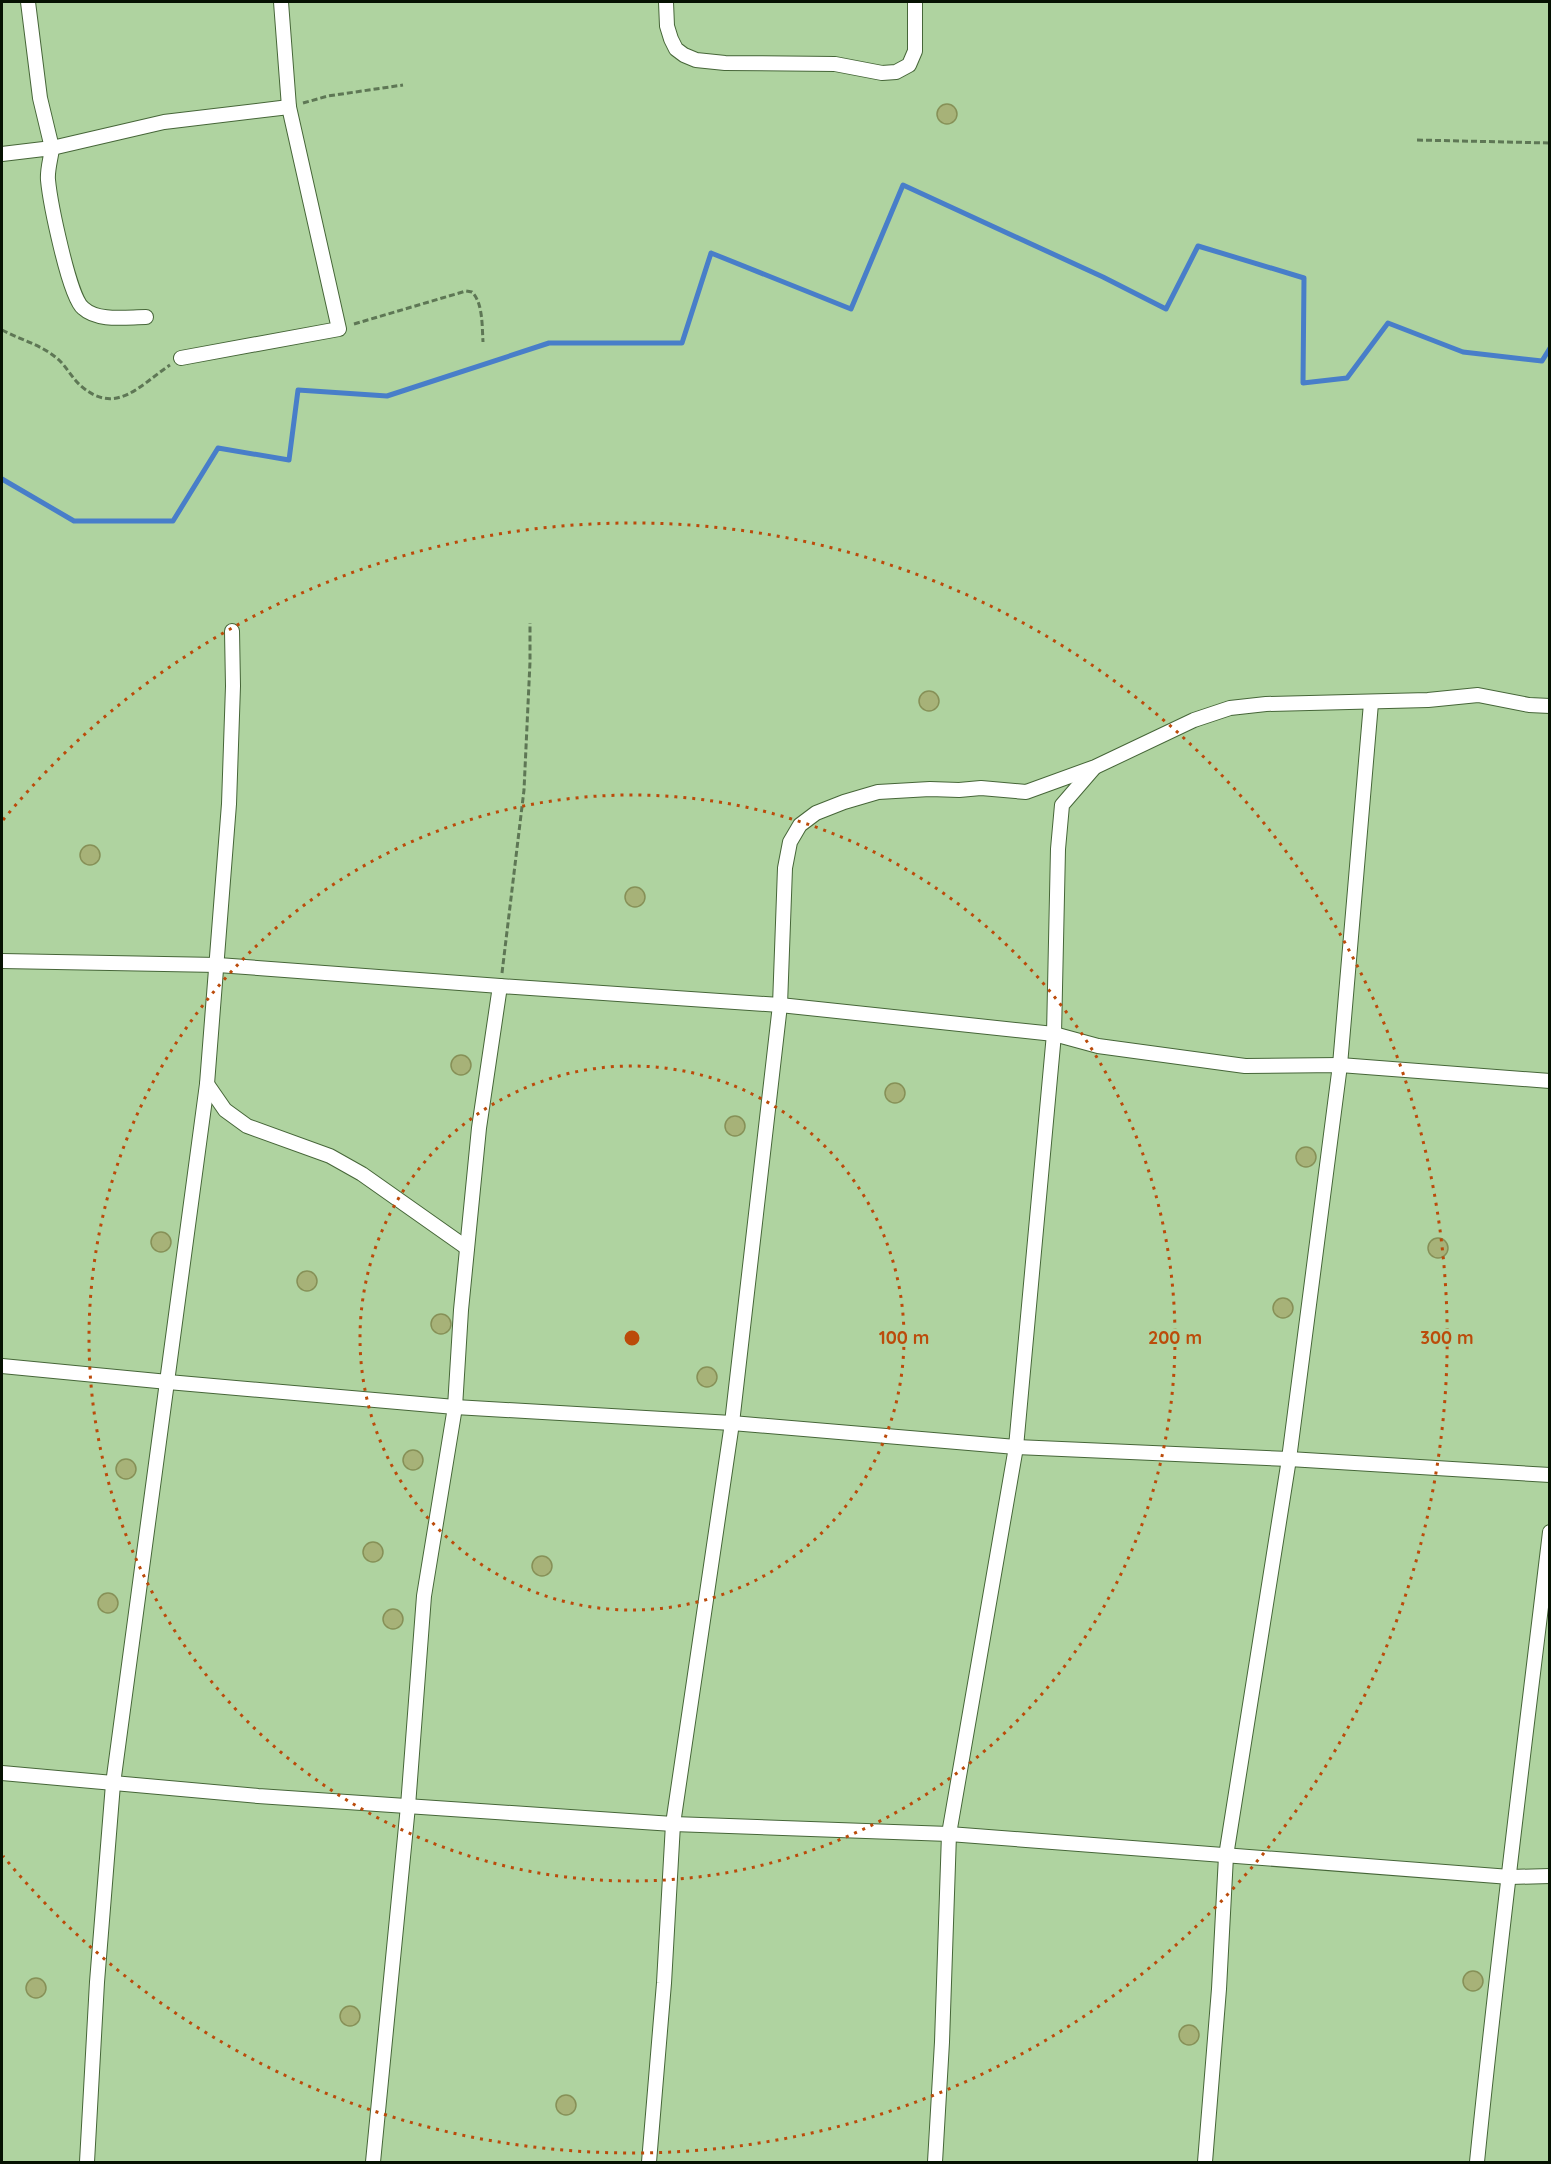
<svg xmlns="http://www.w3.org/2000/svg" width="1551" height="2164" font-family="Quicksand,sans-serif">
<rect width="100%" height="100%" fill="#afd3a0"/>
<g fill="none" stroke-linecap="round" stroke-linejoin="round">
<polyline stroke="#487ec9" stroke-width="5" points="2,479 74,521 173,521 218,448 289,460 298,390 387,396 549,343 682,343 711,253 851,309 903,185 1103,277 1166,309 1198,246 1304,278 1303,383 1347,378 1388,323 1463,352 1542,361 1550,348"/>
</g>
<g fill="#a7b278" stroke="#869057" stroke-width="1.5">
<circle cx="947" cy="114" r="10"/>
<circle cx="929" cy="701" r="10"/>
<circle cx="90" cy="855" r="10"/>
<circle cx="635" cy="897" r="10"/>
<circle cx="461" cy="1065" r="10"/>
<circle cx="895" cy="1093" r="10"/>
<circle cx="735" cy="1126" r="10"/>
<circle cx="1306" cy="1157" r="10"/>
<circle cx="161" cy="1242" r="10"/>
<circle cx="1438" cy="1248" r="10"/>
<circle cx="307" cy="1281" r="10"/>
<circle cx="1283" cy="1308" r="10"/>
<circle cx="441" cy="1324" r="10"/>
<circle cx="707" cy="1377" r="10"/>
<circle cx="413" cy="1460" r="10"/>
<circle cx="126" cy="1469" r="10"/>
<circle cx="373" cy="1552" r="10"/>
<circle cx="542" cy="1566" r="10"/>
<circle cx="108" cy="1603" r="10"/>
<circle cx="393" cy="1619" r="10"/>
<circle cx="1473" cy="1981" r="10"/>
<circle cx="36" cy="1988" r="10"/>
<circle cx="350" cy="2016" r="10"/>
<circle cx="1189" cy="2035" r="10"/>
<circle cx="566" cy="2105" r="10"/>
</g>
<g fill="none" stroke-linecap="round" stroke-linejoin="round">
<g stroke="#466638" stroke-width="16">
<g id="street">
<polyline points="28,2 40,98 52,148 164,122 289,107 339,329 181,358"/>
<polyline points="281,2 289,107"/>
<polyline points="666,2 667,26 671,39 676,49 684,55 696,60 725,63 835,64 882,73 896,72 909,65 915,51 915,2"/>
<path d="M2,154L52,148C51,158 47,170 48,180C50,201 69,297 83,308C98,322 127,317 146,317"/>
<polyline points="2,961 218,965 500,986 780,1005 1054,1034 1098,1046 1245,1066 1340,1065 1550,1081"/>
<polyline points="207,1084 225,1110 247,1126 330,1156 362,1174 467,1248"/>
<polyline points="2,1366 168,1382 455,1407 732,1423 1016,1447 1289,1459 1550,1475"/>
<polyline points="2,1773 258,1796 673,1824 949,1834 1510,1877 1550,1876"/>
<polyline points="87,2162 97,1982 113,1784 207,1084 229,804 233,686 232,631"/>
<polyline points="373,2162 408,1806 424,1596 455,1407 461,1310 479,1128 500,986"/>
<polyline points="649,2162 664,1983 673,1824 732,1423 780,1005 785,868 790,842 800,825 816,813 844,802 878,792 930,789 959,790 981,788 1026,792 1095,767 1194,720 1230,708 1266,704 1428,700 1478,695 1529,705 1550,706"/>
<polyline points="935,2162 942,2042 949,1834 1016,1447 1054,1034 1058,849 1062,805 1094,768"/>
<polyline points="1205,2162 1219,1989 1226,1856 1289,1459 1340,1065 1371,703"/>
<path d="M1477,2162C1498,1952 1525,1742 1550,1532"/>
</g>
</g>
<g stroke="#5e7755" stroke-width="3" stroke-dasharray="6 3" stroke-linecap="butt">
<polyline points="303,103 328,96 403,85"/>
<polyline points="1417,140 1550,143"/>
<path d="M354,324L466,291L472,292C483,303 482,326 483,342"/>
<path d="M2,330C21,340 43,345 60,361C67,368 73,379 81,386C116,416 139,386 170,365"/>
<polyline points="502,973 524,790 530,662 530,623"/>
</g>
<use href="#street" stroke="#fff" stroke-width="14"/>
</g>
<g fill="none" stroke="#bb4b0a" stroke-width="3" stroke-dasharray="3 6">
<circle cx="632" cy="1338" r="272"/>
<circle cx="632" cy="1338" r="543"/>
<path d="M3 820A815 815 0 1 1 3 1856"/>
</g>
<circle cx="632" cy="1338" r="9" fill="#bb4b0a" stroke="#afd3a0" stroke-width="3"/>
<g font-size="18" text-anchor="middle" font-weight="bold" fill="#bb4b0a" stroke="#afd3a0" stroke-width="5" stroke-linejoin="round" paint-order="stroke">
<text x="904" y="1344">100 m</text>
<text x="1175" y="1344">200 m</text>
<text x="1447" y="1344">300 m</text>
</g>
<rect width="1551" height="2164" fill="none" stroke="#061202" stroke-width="6"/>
</svg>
